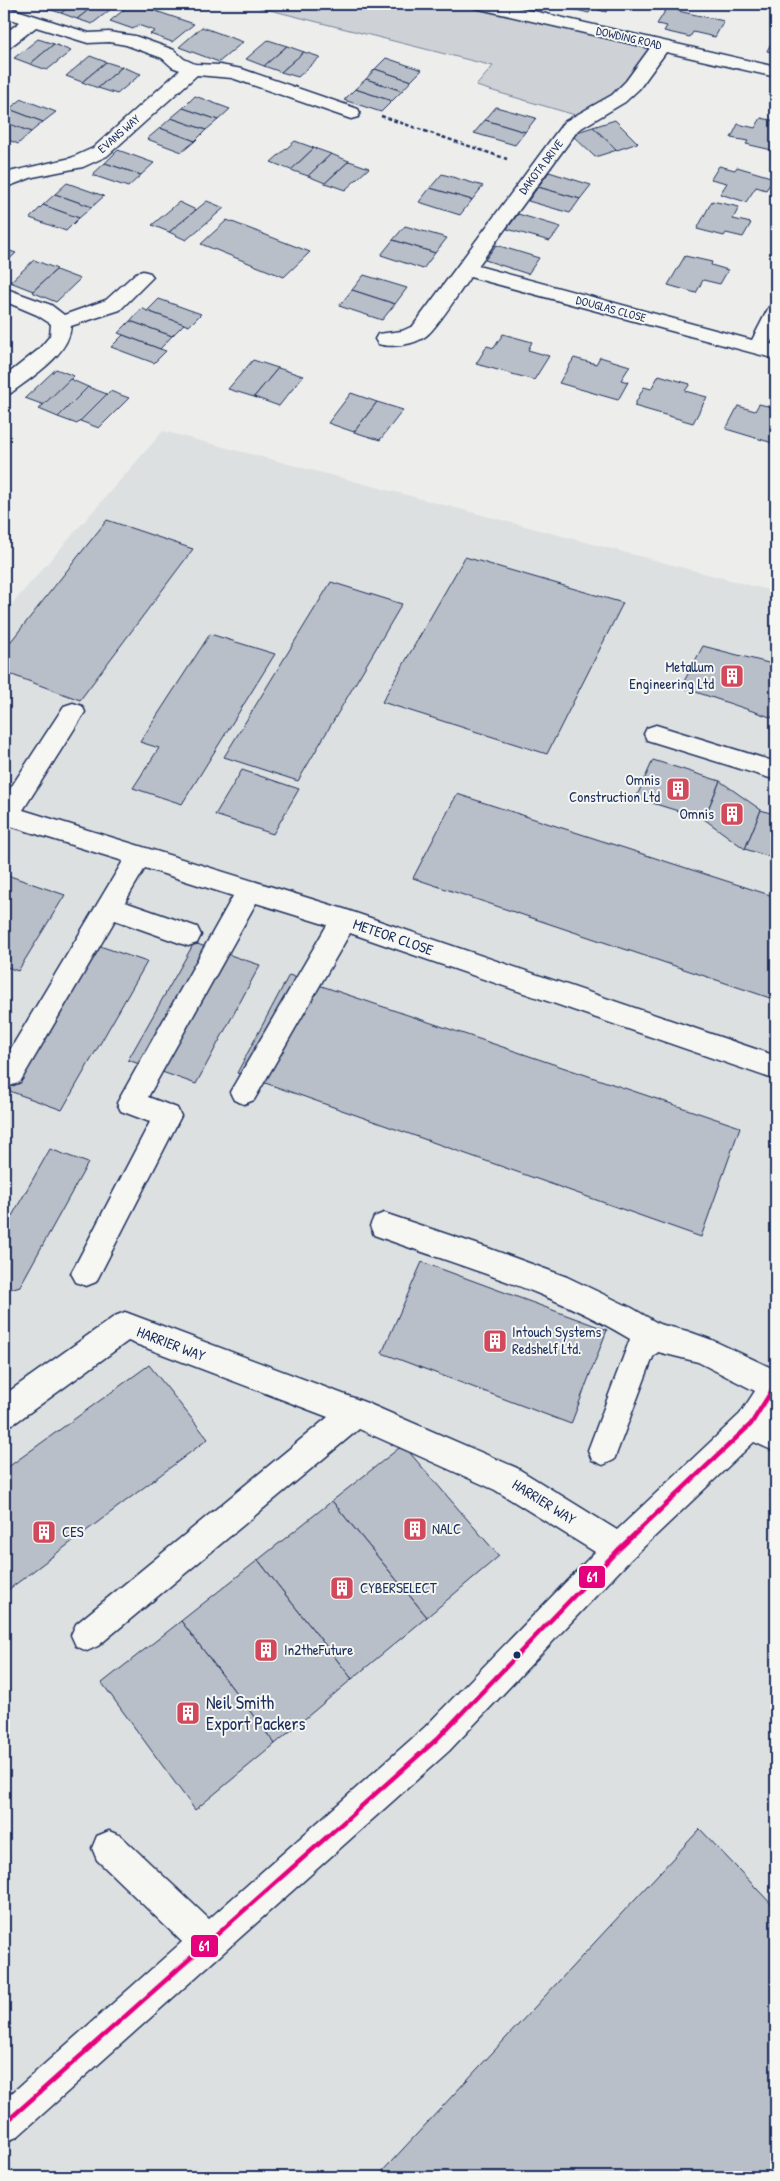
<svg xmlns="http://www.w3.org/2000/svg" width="780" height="2181" font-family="'Patrick Hand',sans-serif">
<rect width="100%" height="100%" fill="#edeeec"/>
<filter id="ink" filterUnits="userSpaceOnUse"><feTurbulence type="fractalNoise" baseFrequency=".02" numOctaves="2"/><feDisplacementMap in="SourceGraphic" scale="10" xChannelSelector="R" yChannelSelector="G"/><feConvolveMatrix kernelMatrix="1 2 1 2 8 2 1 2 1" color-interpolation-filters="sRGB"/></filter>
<g filter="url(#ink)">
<polygon fill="#dde0e1" points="163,431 776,592 776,2177 4,2177 4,613"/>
<polygon fill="#ced2d7" stroke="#74809a" points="246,4 481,4 662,45 626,93 582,117 476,86 493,66"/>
<g fill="#b9bfc8" stroke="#1b2f5e">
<polygon points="51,4 73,4 61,13 45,8"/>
<polygon points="73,4 96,4 77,19 61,13"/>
<polygon points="96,4 116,5 92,24 77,19"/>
<polygon points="131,4 135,4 194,24 172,42 150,34 155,31 138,25 133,29 110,21"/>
<polygon points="566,4 611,4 606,12 592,8 589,13 564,7"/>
<polygon points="672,7 677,8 678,11 724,21 715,37 693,32 690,37 664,31 667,26 657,24 667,8"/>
<polygon points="202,27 243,42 219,62 179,47"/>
<polygon points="776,34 776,53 767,51"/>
<polygon points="38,39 54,44 30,64 14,58"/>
<polygon points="268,40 287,46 264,66 246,59"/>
<polygon points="54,44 71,51 47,70 30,64"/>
<polygon points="287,46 304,52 281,72 264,66"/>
<polygon points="304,52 320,57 298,77 281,72"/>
<polygon points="90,56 106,62 82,82 66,76"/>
<polygon points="386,58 422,70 411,81 375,69"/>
<polygon points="106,62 122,67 98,88 82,82"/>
<polygon points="122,67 141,74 117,94 98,88"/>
<polygon points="375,69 411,81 402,91 366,79"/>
<polygon points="366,79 402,91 392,101 355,89"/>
<polygon points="355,89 392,101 381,112 344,100"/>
<polygon points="195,96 230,109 218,120 183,108"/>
<polygon points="22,99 56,112 43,122 9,109"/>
<polygon points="496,107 536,118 525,132 485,120"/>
<polygon points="183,108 218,120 206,130 171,118"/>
<polygon points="9,109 43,122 31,132 4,122 4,114"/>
<polygon points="171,118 206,130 195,141 160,128"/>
<polygon points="761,118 776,121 776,151 746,144 748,141 731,138 738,124 755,128"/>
<polygon points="485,120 525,132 515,145 474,133"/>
<polygon points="615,120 638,143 617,150 593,127"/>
<polygon points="4,122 31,132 18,144 4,138"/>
<polygon points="593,127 617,150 595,157 571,134"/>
<polygon points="160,128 195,141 182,152 147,139"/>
<polygon points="295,141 314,148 291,170 271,162"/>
<polygon points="314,148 331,154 308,176 291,170"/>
<polygon points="118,150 154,163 141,175 105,163"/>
<polygon points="331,154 349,161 325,183 308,176"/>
<polygon points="349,161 369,168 345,190 325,183"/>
<polygon points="105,163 141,175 128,187 92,175"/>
<polygon points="719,166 735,170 737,167 774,178 766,190 756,187 746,202 720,194 727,183 711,179"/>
<polygon points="549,172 591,185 580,199 538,187"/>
<polygon points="442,174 483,186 472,200 430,188"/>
<polygon points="67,183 104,196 92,207 55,194"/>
<polygon points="538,187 580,199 570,213 528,201"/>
<polygon points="430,188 472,200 460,215 419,202"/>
<polygon points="55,194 92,207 79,218 43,205"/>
<polygon points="207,201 224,208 186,240 169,232"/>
<polygon points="712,201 739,207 733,219 751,223 743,237 726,233 724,236 697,229"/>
<polygon points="179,202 196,210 169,232 152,225"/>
<polygon points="43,205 79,218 66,231 30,218"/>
<polygon points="518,214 561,227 550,241 507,229"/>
<polygon points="227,220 310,252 284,277 201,244"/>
<polygon points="405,226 447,238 435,253 393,240"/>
<polygon points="393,240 435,253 423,269 381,255"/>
<polygon points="496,245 539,258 528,274 485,260"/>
<polygon points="4,249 16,253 4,264"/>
<polygon points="685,256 712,262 711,265 728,270 720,284 703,280 696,293 668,285"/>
<polygon points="34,260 57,269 33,291 10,282"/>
<polygon points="56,270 80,279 56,302 32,292"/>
<polygon points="364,275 407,288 395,304 352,290"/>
<polygon points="352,290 395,304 382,320 339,306"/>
<polygon points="159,299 201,314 189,326 147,311"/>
<polygon points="142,308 147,311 184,324 172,336 130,321"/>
<polygon points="130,321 172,336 160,349 118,333"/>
<polygon points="503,334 532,342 528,350 549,356 534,380 476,364 487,346 494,348"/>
<polygon points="123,335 160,349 166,351 154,363 111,347"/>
<polygon points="600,357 630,366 621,380 628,382 618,400 559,383 574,358 596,364"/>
<polygon points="253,360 278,368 254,397 228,389"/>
<polygon points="278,368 303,376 279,406 254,397"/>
<polygon points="56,369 74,376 44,405 25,398"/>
<polygon points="659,375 690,384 685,391 707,397 693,423 634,406 644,387 651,389"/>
<polygon points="70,379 88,387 58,417 39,409"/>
<polygon points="88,387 107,394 77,424 58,417"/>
<polygon points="110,391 129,398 99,428 80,421"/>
<polygon points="351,393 377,402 354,432 328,423"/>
<polygon points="377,402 403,410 380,440 354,432"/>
<polygon points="759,404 776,408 776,444 726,429 738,406 755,411"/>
<polygon points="107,520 193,549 80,700 4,672 4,650"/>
<polygon points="465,557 623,603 547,754 382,702"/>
<polygon points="331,582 402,604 298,781 224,757"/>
<polygon points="210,634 275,654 182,804 133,788 159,748 140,742"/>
<polygon points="703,646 776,665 776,719 681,687"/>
<polygon points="653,760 720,781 704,819 636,798"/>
<polygon points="242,770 299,789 273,834 215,815"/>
<polygon points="720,781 761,810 745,849 704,819"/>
<polygon points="457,794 776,897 776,1000 413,878"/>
<polygon points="761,810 776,815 776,859 745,849"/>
<polygon points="4,874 65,895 18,971 4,966"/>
<polygon points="82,940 147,962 62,1110 4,1089 4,1069"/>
<polygon points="194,943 260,965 196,1084 128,1060"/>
<polygon points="289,975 740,1127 701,1237 237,1073"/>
<polygon points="50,1149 88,1163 20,1286 4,1291 4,1230"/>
<polygon points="422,1262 607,1330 571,1424 382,1353"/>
<polygon points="149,1365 208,1439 4,1593 4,1470"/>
<polygon points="403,1445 499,1556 427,1617 332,1501"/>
<polygon points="332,1501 427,1617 352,1679 258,1560"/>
<polygon points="258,1560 352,1679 275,1744 181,1621"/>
<polygon points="181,1621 275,1744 195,1810 102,1683"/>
<polygon points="700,1829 776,1909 776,2177 377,2177"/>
</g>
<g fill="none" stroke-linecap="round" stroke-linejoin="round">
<g stroke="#1b2f5e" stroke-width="3">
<g id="minor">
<path d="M472,4H503L776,67V77L666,52L639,89L625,102L578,130L478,266L752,340L769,307L776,306V332L770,344L776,345V359L470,277C462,289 436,329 426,336C414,345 392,348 378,344L375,339L378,334L402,331L413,326L564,122L612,95L626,81L650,48L475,8Z"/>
<polygon points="4,6 89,33 109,32 135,36 174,50 184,59 195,64 220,65 242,69 358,109 360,113 358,117 351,119 232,78 197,75 107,156 83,167 33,177 4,188 4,175 9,172 71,158 93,148 180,70 172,67 162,58 126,45 109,42 88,43 36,27 10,47 4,48 4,34 20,22 4,17"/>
<path d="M143,271L150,273L153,277L120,310L71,326C69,355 33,376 11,393L4,395V377L38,350L50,336L51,324L37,315L4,301V288L51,305L64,315L106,300L136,273Z"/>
<polygon points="73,703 82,706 85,712 23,810 344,909 776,1056 776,1080 350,933 254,1100 244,1104 234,1100 230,1092 327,925 256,903 148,1097 177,1108 181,1116 96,1282 86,1286 76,1282 71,1273 76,1264 150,1122 121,1111 117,1103 233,896 145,868 125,902 197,927 201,935 197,943 188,946 115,920 20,1082 10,1086 4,1083 4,1060 123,861 4,824 4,798 64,706"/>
<polygon points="656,725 776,762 776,780 647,740 644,734 647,728"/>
<path d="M384,1213L488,1248L567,1277L632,1308L659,1324L687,1331L712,1340L776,1370V1411L771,1419L776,1421V1452L754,1442L630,1560L449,1751L17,2137L4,2142V2100L182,1942L97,1860L92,1848L97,1836L109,1831L121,1836L209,1919L425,1727L595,1552L495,1490L359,1429L98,1646L87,1651L76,1646L71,1635L76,1624L328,1417L128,1341L15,1423L4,1427V1395L115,1316L125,1312L367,1403L517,1468L617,1530L740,1414L755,1391L698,1362L658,1352L653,1357L614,1460L603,1465L592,1460L588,1450L630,1339C550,1290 461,1267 374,1235L370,1226L374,1217Z"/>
</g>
</g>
<polyline stroke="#1b2f5e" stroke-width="2.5" stroke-dasharray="4 2.5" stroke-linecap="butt" points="381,116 507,159"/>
<use href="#minor" fill="#f6f6f2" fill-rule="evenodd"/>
<g stroke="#f6f6f2" stroke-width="8">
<polyline id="bus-1" points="4,2124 437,1739 619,1549 751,1424 776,1384"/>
</g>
<use href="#bus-1" stroke="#e5007d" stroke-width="4.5"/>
</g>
</g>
<defs>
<g id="building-square" transform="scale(1.25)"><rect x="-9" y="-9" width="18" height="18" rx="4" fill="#d1495b" stroke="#f6f6f2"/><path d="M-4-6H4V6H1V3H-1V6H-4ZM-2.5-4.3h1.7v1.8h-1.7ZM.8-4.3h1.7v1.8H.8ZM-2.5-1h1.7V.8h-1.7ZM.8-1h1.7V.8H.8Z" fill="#fff"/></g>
</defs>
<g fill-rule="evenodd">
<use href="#building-square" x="732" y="676"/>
<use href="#building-square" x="678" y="789"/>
<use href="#building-square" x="732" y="814"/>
<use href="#building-square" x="495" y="1341"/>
<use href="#building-square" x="415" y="1529"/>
<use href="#building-square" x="44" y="1532"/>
<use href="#building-square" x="342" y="1588"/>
<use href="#building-square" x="266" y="1650"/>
<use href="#building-square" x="188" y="1713"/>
</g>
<circle fill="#1b2f5e" stroke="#f6f6f2" stroke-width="2" cx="517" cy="1655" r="4.5"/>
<g text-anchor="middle" stroke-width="4" stroke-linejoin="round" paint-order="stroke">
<g font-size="12" fill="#1b2f5e" stroke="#f6f6f2">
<text transform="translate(629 38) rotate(13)" y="4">DOWDING ROAD</text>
<text transform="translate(119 134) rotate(-41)" y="4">EVANS WAY</text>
<text transform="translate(541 167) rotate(-53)" y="4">DAKOTA DRIVE</text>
<text transform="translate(611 309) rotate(15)" y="4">DOUGLAS CLOSE</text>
</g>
<g font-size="15" fill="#1b2f5e" stroke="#f6f6f2" text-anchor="start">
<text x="714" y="672" text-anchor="end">Metallum<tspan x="714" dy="17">Engineering Ltd</tspan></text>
<text x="660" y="785" text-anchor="end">Omnis<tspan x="660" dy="17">Construction Ltd</tspan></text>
<text x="714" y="819" text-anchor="end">Omnis</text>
<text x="512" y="1337">Intouch Systems<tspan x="512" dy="17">Redshelf Ltd.</tspan></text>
<text x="432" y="1534">NALC</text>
<text x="62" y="1537">CES</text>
<text x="360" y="1593">CYBERSELECT</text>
<text x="284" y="1655">In2theFuture</text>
</g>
<g font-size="15" fill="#1b2f5e" stroke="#f6f6f2">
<text transform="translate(393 937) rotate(19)" y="5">METEOR CLOSE</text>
<text transform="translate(171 1344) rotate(21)" y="5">HARRIER WAY</text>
<text transform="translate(544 1502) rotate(32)" y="5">HARRIER WAY</text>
</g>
<g font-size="18" fill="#1b2f5e" stroke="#f6f6f2" text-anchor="start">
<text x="206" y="1709">Neil Smith<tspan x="206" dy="21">Export Packers</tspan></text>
</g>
</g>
<g stroke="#f6f6f2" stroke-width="2">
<rect x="578" y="1565" width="28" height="24" rx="5" fill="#e5007d"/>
<rect x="190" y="1934" width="29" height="24" rx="5" fill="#e5007d"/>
</g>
<g font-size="14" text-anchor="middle" font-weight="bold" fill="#fff">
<text x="592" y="1582">61</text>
<text x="204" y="1951">61</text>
</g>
<rect width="780" height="2181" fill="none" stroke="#f6f6f2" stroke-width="20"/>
<rect x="10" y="10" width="760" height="2161" fill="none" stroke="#1b2f5e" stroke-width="2" filter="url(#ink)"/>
</svg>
